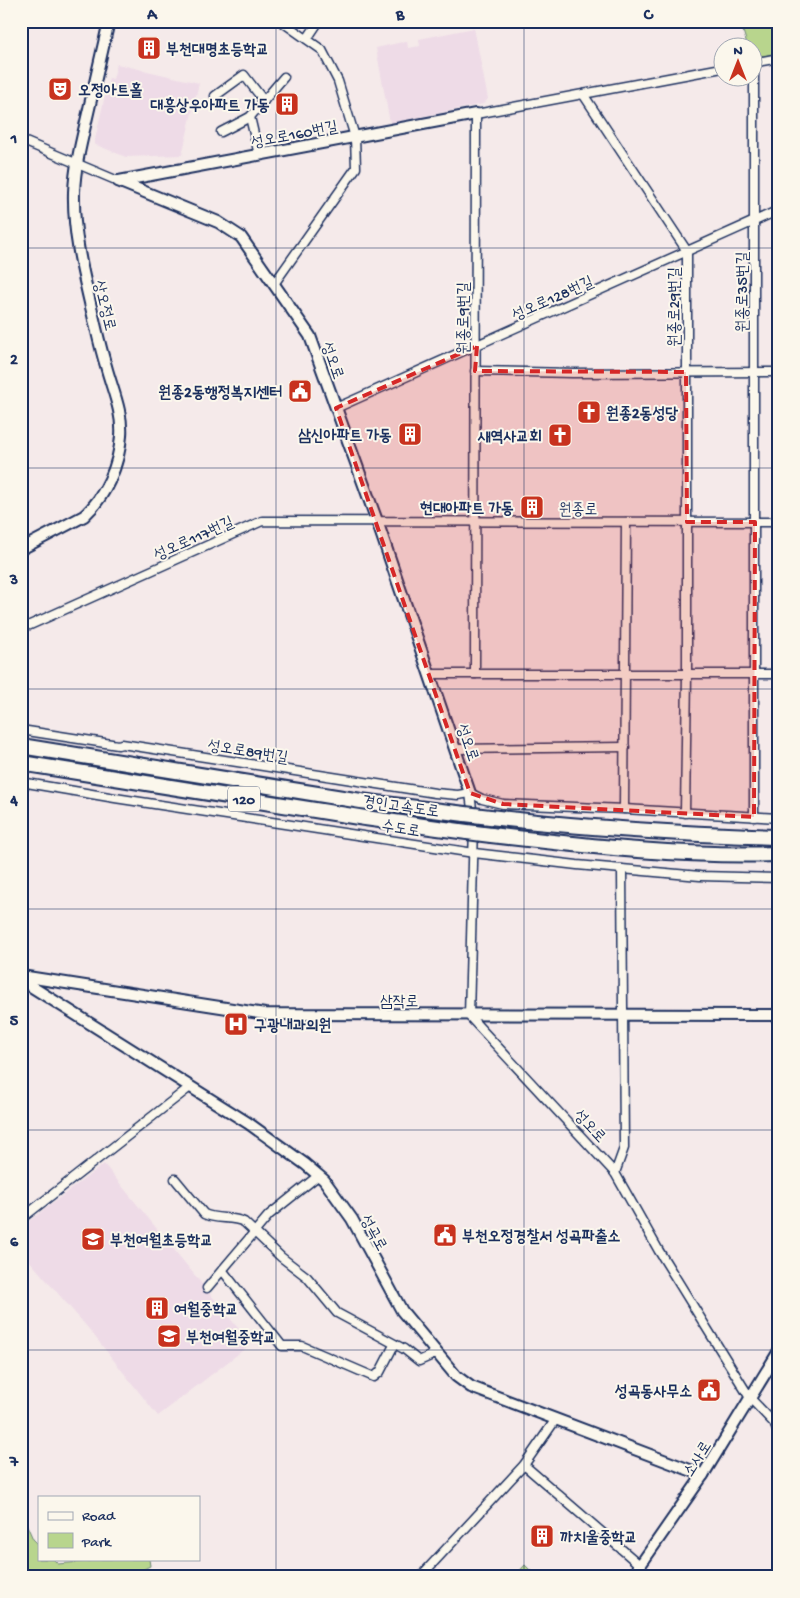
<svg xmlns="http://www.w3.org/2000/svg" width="800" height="1598" font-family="'Gochi Hand','Poor Story',sans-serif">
<rect width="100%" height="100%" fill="#f5eaea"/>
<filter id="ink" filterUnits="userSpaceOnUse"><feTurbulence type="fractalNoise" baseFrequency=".02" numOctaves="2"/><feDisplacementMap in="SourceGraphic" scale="10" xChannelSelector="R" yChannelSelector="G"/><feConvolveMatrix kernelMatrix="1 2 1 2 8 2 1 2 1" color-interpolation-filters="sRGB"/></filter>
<g filter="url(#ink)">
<g fill="#eedbe7">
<polygon points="474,28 488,99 483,104 390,123 376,48 407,41 408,48 420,46 419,39"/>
<polygon points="117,64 199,83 182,155 126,157 94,144 109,78 113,79"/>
<polygon points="104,1164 251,1344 158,1416 88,1328 21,1251 21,1227"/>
</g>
<g fill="#b8d58d" stroke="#6a8276">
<polygon points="744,26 773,26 779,28 779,53 753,58 752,48 748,47 743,31"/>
<polygon points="21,1512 33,1539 39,1545 39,1559 53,1559 58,1564 89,1561 93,1559 149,1559 150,1566 128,1577 21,1577"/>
<polygon points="525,1565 537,1577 514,1577"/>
</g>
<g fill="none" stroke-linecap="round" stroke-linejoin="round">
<g stroke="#1b2f5e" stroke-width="11">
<g id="minor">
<polyline points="307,39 319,21"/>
<polyline points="752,63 779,58"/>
<polyline points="754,63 754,817"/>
<polyline points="583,94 687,251 687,674 685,813"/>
<polyline points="215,96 244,75 264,101"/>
<polyline points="221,132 250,117"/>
<polyline points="21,140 118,181"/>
<polyline points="259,155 250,117 284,77"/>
<polyline points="274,284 356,168 355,137 338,81 322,50 281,21"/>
<polyline points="475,371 573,373 779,372"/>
<polyline points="336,408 779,210"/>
<polyline points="30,625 262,521 779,522"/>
<polyline points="430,674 779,674"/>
<polyline points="475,674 476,114 722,68"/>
<polyline points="21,730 118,745 122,744 435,793 458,795 470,793"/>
<polyline points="456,749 625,747"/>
<polyline points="21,782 115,798 474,853 577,865 700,876 779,878"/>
<polyline points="470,793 474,825 469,1016 615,1173 659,1251 750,1398 774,1423 779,1435"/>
<polyline points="470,793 482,799 503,804 624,809 779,818"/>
<polyline points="624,809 626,522"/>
<polyline points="615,1173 624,1148 622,869"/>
<path d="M175,1179L204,1214C217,1220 232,1216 244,1222L281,1257L307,1277L337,1313L404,1349L419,1361L437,1353"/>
<polyline points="21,1219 190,1087"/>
<polyline points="223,1271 282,1346 302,1346 374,1377 380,1372 394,1345"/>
<polyline points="207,1288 269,1215 319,1175"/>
<polyline points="524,1465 641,1566"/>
<polyline points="420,1577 524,1465 556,1419"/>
</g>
</g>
<g stroke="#1b2f5e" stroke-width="14">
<g id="tertiary">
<polyline points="118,181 218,222 241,237 310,336 377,521 470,793"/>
<polyline points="119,181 476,114"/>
<path d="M21,549L84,516C106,496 119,465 121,436C123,412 112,389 106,366C100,347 96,327 91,307C82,269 73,232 74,192C75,165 82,139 88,113C95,83 102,52 109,21"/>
<polyline points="21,976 265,1014 779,1015"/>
<polyline points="21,980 248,1123 305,1164 324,1180 352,1219 402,1311 456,1376 471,1387 703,1475"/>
<polyline points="632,1577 703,1475 779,1351"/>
</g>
</g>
<g stroke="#1b2f5e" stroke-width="18">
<g id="motorway">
<polyline points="21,746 361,801 465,814"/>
<polyline points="21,763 365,818 467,832"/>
<path d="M490,817C586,828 682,834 779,837"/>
<path d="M491,835C586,846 683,857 779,854"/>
</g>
</g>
<use href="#minor" stroke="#fbf7ec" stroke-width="8"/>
<use href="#tertiary" stroke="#fbf7ec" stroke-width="10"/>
<use href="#motorway" stroke="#fbf7ec" stroke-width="14"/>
<g stroke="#1b2f5e" stroke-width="18" stroke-linecap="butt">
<g id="motorway-bridge">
<polyline points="465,814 490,817"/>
<polyline points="467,832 491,835"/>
</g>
</g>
<use href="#motorway-bridge" stroke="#fbf7ec" stroke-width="14"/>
</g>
</g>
<path fill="#d62828" fill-opacity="0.2" stroke="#d62828" stroke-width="4" stroke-dasharray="10 6" stroke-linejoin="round" d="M477,346L475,371L686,372L687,522H755L754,817L503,804L470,793L336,408Z"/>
<path fill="none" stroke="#1b2f5e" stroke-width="1" stroke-opacity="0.55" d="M276,21V1577M524,21V1577M21,248H779M21,468H779M21,689H779M21,909H779M21,1130H779M21,1350H779"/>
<defs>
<g id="building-square" transform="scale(1.25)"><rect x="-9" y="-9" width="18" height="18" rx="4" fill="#c8321e" stroke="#fbf7ec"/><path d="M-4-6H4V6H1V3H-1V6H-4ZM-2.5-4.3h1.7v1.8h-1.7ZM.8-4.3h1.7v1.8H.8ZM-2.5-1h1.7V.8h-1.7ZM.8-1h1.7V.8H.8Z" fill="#fff"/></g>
<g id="theatre-square" transform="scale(1.25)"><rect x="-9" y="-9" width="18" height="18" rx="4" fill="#c8321e" stroke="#fbf7ec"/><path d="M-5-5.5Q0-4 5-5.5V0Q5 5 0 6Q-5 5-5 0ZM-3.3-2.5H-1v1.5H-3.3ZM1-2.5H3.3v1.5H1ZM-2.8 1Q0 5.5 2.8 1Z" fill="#fff"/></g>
<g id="civic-square" transform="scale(1.25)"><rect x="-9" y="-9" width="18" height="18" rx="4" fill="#c8321e" stroke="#fbf7ec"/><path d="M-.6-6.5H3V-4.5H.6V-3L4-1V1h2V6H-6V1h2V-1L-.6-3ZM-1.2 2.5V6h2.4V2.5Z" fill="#fff"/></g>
<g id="church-square" transform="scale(1.25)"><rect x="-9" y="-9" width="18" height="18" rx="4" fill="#c8321e" stroke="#fbf7ec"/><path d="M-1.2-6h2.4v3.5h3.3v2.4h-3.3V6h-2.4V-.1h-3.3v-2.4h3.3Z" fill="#fff"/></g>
<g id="hospital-square" transform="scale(1.25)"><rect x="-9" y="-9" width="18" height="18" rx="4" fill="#c8321e" stroke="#fbf7ec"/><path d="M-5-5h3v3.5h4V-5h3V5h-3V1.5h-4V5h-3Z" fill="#fff"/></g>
<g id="school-square" transform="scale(1.25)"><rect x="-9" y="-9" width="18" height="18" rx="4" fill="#c8321e" stroke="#fbf7ec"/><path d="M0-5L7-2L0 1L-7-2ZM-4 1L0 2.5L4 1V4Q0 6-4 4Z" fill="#fff"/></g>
</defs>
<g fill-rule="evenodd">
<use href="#building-square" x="149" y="48"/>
<use href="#theatre-square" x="60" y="89"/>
<use href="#building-square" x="287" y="104"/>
<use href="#civic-square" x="300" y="391"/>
<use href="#church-square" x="589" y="412"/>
<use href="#building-square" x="410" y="434"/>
<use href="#church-square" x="560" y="435"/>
<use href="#building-square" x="532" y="507"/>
<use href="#hospital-square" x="236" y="1024"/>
<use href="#civic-square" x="445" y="1235"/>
<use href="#school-square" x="93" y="1239"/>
<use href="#building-square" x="157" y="1308"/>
<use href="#school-square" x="169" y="1336"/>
<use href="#civic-square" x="709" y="1390"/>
<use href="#building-square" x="542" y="1536"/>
</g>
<g text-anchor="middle" stroke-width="4" stroke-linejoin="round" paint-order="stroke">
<rect fill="#fbf7ec" stroke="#5e6b89" stroke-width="1" x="228" y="786.5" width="32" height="25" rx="4"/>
<g font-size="15" font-weight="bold" fill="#1b2f5e">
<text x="244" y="804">120</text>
</g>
<g font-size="16" font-weight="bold" fill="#1b2f5e" stroke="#fbf7ec" text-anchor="start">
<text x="166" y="54">부천대명초등학교</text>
<text x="78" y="95">오정아트홀</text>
<text x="270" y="110" text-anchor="end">대흥상우아파트 가동</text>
<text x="282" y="397" text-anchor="end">원종2동행정복지센터</text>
<text x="606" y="418">원종2동성당</text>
<text x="392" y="440" text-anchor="end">삼신아파트 가동</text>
<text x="542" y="441" text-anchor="end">새역사교회</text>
<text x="514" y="513" text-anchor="end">현대아파트 가동</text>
<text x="254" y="1030">구광내과의원</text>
<text x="462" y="1241">부천오정경찰서 성곡파출소</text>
<text x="110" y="1245">부천여월초등학교</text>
<text x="174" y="1314">여월중학교</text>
<text x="186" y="1342">부천여월중학교</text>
<text x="692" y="1396" text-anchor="end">성곡동사무소</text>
<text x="560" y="1542">까치울중학교</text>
</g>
<g font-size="16" fill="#1b2f5e" stroke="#fbf7ec">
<text transform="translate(294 133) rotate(-11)" y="6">성오로160번길</text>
<text transform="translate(741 292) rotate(-90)" y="6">원종로35번길</text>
<text transform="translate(552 297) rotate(-24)" y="6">성오로128번길</text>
<text transform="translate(106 305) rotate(76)" y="6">상오정로</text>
<text transform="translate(673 307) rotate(-90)" y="6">원종로29번길</text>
<text transform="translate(462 318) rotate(-90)" y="6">원종로9번길</text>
<text transform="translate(334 360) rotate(71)" y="6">성오로</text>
<text x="578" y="514">원종로</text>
<text transform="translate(193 537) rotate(-24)" y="6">성오로117번길</text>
<text transform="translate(469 742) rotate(71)" y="6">성오로</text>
<text transform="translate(248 750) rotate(9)" y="6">성오로89번길</text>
<text transform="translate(401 805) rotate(8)" y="6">경인고속도로</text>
<text transform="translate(401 827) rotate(9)" y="6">수도로</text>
<text x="399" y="1006">삼작로</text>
<text transform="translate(591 1125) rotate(47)" y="6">성오로</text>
<text transform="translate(375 1232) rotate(61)" y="6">성곡로</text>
<text transform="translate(696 1458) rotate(-58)" y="6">소사로</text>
</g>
</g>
<rect width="800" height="1598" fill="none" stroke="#fbf7ec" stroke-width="55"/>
<rect x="38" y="1496" width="162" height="65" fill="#fbf7ec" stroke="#a1a7b3"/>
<rect x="48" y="1512" width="25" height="8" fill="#fbf7ec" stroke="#a1a7b3"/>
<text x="82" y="1520" font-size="15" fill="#1b2f5e">Road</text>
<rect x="48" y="1533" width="25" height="15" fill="#b8d58d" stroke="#a1a7b3"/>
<text x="82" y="1546" font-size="15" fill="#1b2f5e">Park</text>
<g transform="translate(738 62)"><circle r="24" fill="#fbf7ec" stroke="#a1a7b3"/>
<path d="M0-4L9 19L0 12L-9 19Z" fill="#c8321e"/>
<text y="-8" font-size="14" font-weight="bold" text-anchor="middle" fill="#1b2f5e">N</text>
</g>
<rect x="28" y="28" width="744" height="1542" fill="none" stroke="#1b2f5e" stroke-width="2"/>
<g font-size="16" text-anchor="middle" font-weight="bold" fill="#1b2f5e">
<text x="152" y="19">A</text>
<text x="400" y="19">B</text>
<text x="648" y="19">C</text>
<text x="14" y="143">1</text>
<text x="14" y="364">2</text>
<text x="14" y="584">3</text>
<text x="14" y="805">4</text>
<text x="14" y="1025">5</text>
<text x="14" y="1246">6</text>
<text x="14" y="1466">7</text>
</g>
</svg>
